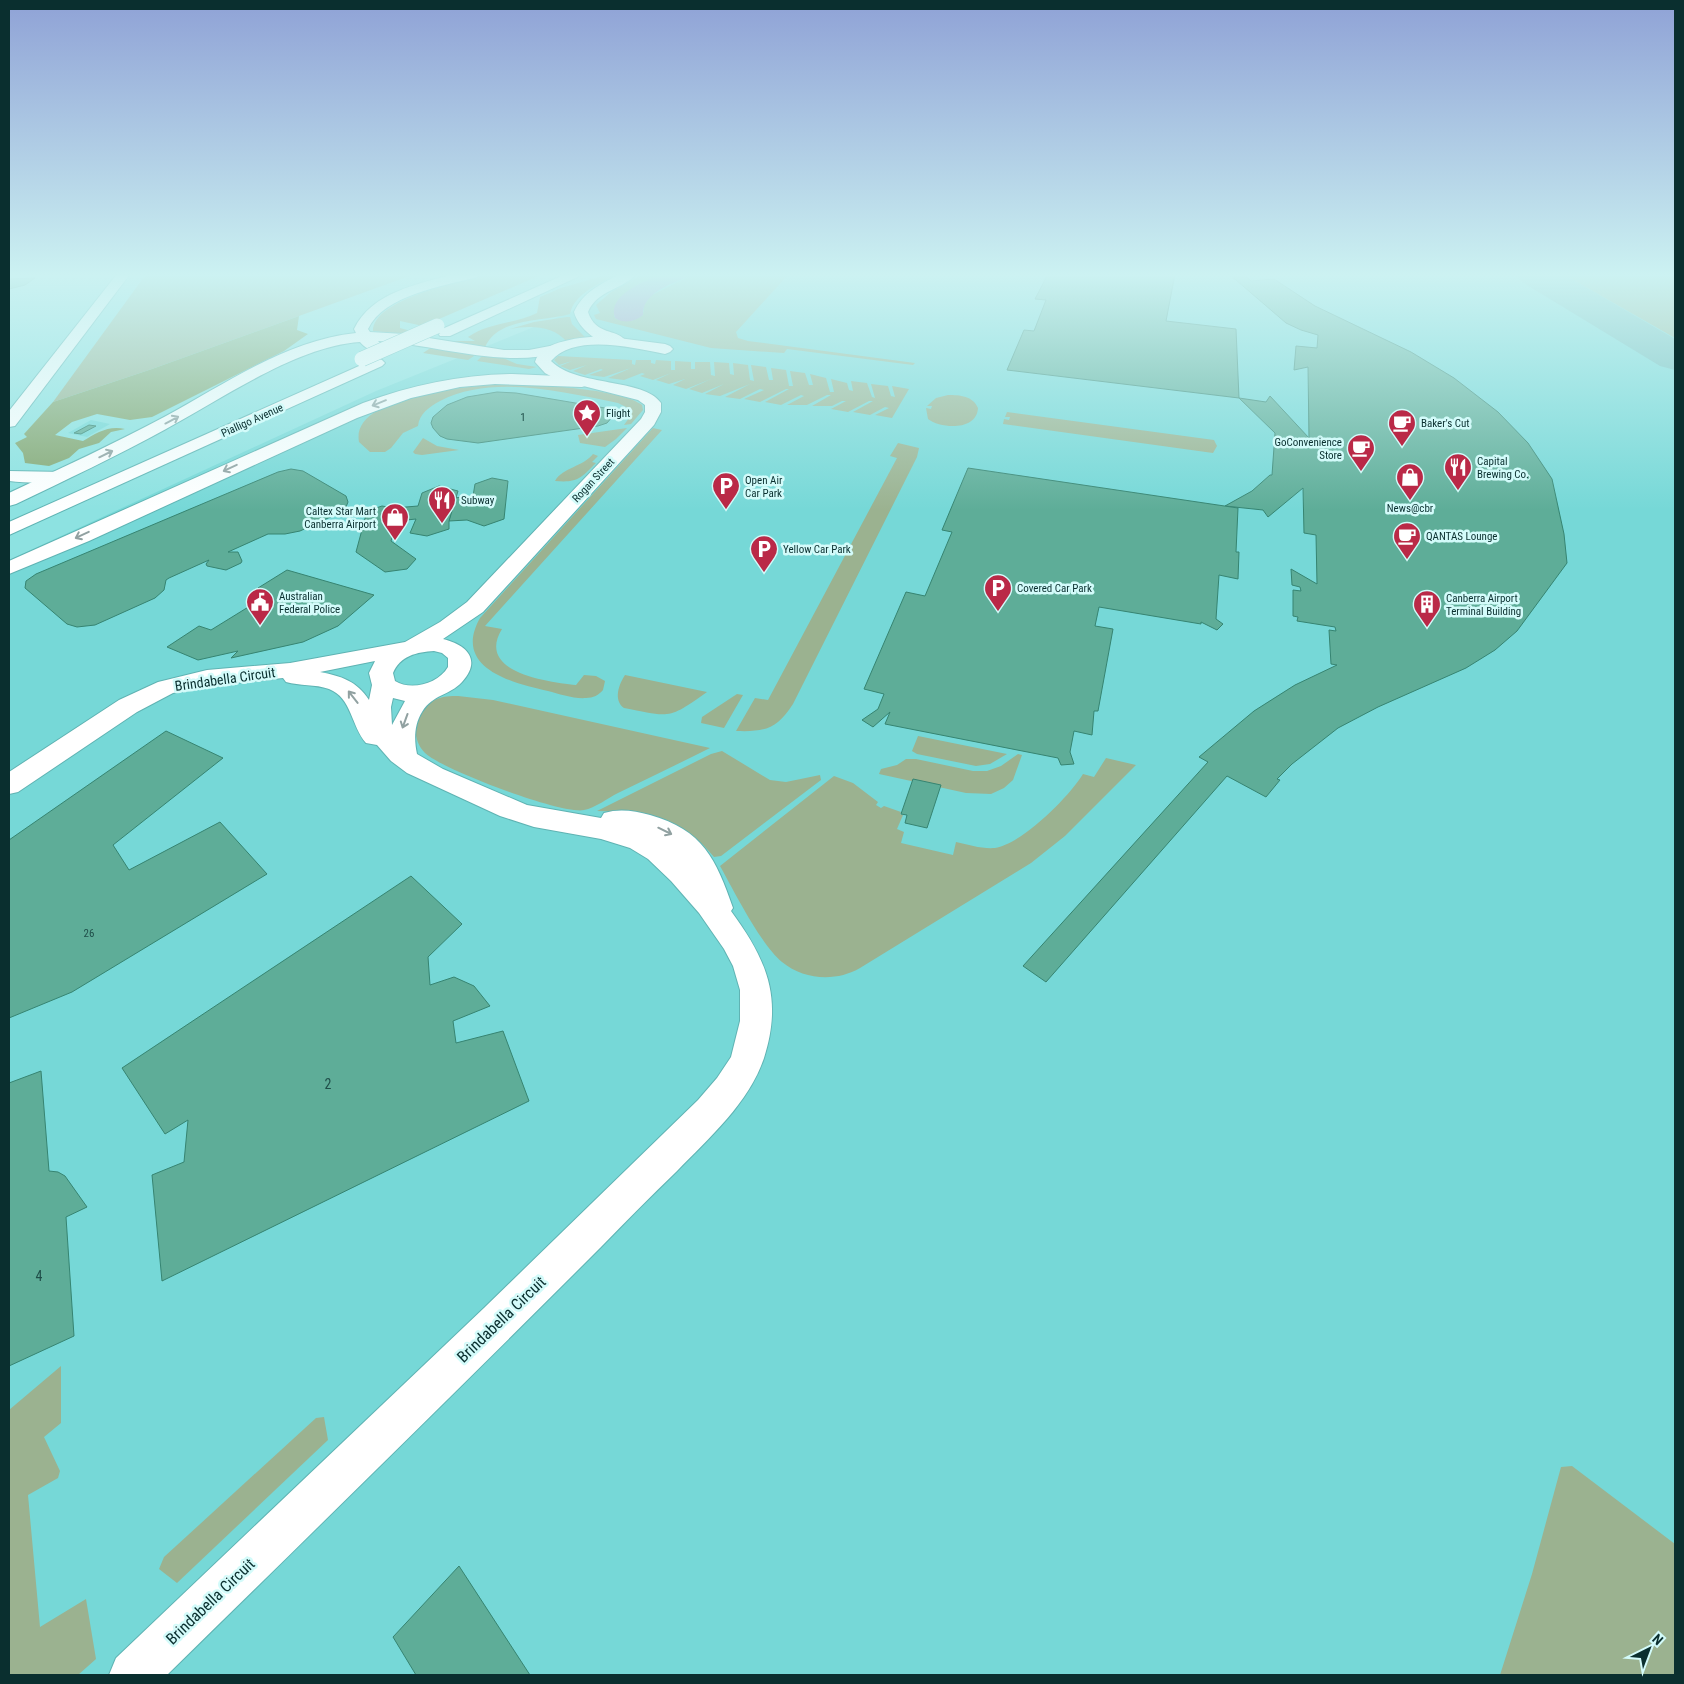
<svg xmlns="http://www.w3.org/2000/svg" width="1684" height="1684" font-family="'Roboto Condensed',sans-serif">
<rect width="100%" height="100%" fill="#8de2e1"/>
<g fill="#76d8d7">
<polygon points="665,274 1675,274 1675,1675 9,1675 9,560 376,391"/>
<polygon points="91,420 110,424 87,437 68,433"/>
</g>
<g fill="#9bb290">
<polygon points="170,274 415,274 152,369 53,402 144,277"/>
<path d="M486,274H543L423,326L400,321V328L411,331L405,334L373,331C373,299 461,282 486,274Z"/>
<path d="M609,274H619C601,283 574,293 570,314C543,322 498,317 485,347L443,341H475L468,337C489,322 515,324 537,313L540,297L561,288Z"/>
<path d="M643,274H660L621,297L618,300L614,316L616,319C627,322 633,322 643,315L644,305L650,296L694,274H789L736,332L738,338L748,341L915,363L913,365L787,349L784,353L711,348L596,319L594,315L600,313L596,305L611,292Z"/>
<polygon points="1567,274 1675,274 1675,338 1568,277"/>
<path d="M567,317H570L572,324L585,337L567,342C554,326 530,325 510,329L534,322Z"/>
<polygon points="432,347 474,355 474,356 468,360 423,353"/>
<polygon points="482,356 503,358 517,364 537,367 529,369 477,361"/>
<polygon points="558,356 632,360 632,364 635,365 636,360 651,360 651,363 655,364 656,360 671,361 671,370 675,370 675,361 691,362 691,369 695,369 695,362 710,362 711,375 715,376 714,362 729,363 730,374 734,375 733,363 748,365 750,380 754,381 751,365 766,367 769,380 773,380 771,368 786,370 789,386 793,386 790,371 805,373 809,385 813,385 810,374 826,378 830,392 834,392 831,379 847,383 849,390 853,391 851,381 867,383 872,397 875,398 871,384 888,386 891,396 895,397 892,386 909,389 892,418 875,415 889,408 885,407 870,415 853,412 873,401 869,401 848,412 831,409 846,401 842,401 832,406 812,406 831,395 827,395 807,405 787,405 804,396 801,395 781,405 765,402 789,389 786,389 760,402 744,399 764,390 760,389 740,399 725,397 750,384 720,396 705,394 724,384 702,393 689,389 711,379 686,389 673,385 685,379 669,384 656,380 671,373 653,380 640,376 645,374 642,373 624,380 608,378 631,368 604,377 589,375 603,370 601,369 585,375 573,371 587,365 570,370 560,366 572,361 559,365 554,360"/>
<path d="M512,384C540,385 622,389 642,405L643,410L631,424L624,425L629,418L630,412L626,407L618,403C562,392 493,374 440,401C429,407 419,414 418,426L403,433L391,448L385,452H370L359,442C350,393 480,385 512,384Z"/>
<path d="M948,395C960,395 973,396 978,408C977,431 941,429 928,419L926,408L931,409L932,406H927L936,398Z"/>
<polygon points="1007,412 1214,440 1217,446 1213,453 1003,424 1004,419 1009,420 1010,417 1005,417"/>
<polygon points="627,428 616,439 605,447 580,443 578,435"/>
<path d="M653,428L662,430L485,626L502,629C475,673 549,682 576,685L584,675L596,676L605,681L603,690C599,695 593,698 586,698C574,699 559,694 548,691C512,683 452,668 480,618Z"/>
<polygon points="423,438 437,446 459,450 422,455 415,454 413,452"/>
<path d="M898,443L919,448L917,457L793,704C777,729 765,732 736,731L755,698L768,700L897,458L890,456Z"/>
<path d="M593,454L598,456L592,462L596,463C581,478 578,483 555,481C563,467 583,467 593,454Z"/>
<path d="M625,675L707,692C668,720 670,717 624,708C613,700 619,684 625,675Z"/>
<polygon points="737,694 743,695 724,728 701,723 702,717"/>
<path d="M458,696L493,700L710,748C680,763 649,778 618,793C608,798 595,808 584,810C562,815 441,769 425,753C414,742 412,724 422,711C432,698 442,696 458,696Z"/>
<polygon points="918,736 1007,754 990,764 976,766 917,754 912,751"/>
<path d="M722,751L770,780L786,782L820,775L821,780L721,856L714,857C682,817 645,812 597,811L711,754Z"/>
<polygon points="1018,754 1022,755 1013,780 1004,788 991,794 966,793 879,774 881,769 897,765 906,759 916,759 973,771 987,771 1001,766"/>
<path d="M1106,758L1136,765L1065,836L1031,863L860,968C836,982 804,980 782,962C761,945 734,891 720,866L834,776L853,783L878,802L876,805L881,808L884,806L901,812L900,814L903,815L897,829L904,832L901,843L953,855L956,842C969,845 982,849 995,848C1022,844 1069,797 1083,774L1094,777Z"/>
<polygon points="61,1366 61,1423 44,1437 60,1471 58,1478 28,1495 40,1627 86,1599 96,1659 78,1675 9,1675 9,1410"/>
<polygon points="324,1417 328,1440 177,1583 159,1569 164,1557 316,1418"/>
<polygon points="1572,1466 1675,1544 1675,1675 1500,1675 1532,1574 1561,1467"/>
</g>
<path fill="#85a772" d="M299,316L297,330L308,334L284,351L152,417L130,420L97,414L72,422L55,435L83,441C96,433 109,425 125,429L111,432L99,443L79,449L69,458L49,466L25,463L23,453L15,443L27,437L24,434L53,402L152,369Z"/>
<path fill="#aa87ba" d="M660,274H694C676,283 642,291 643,315C635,322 624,324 615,318C607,295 644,282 660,274Z"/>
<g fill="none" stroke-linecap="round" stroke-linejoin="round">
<polygon fill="#6fb9b8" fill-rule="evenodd" points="1517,274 1563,274 1675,339 1675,370 1660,366 1522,282"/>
</g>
<g fill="#5ead98" stroke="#368471">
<polygon points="1048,274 1175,274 1166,321 1236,329 1239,398 1007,370 1024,330 1034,331 1046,300 1035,299"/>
<polygon points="1229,274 1243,274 1251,281 1274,279 1315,306 1411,352 1454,378 1498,412 1528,443 1552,479 1564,534 1567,563 1517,631 1495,650 1466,668 1378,707 1338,728 1292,764 1277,779 1280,780 1266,797 1227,776 1046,982 1023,966 1208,762 1199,757 1254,711 1295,685 1337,665 1331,664 1329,630 1336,631 1335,627 1297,621 1298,617 1293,616 1293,590 1301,591 1300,587 1292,585 1291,569 1317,584 1316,535 1304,533 1303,488 1268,517 1263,510 1225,506 1252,491 1270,475 1272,475 1275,433 1239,398 1266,402 1270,396 1309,438 1308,367 1294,370 1296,346 1317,348 1318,335 1301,330 1286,323"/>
<polygon points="35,278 25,285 9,289 9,279"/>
<polygon points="497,392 516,393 605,408 611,411 613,416 607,423 598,426 478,443 447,439 440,436 433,428 431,423 433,417 447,405 467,397"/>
<polygon points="89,425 96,426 81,434 74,433"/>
<polygon points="968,468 1238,508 1236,552 1239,552 1238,579 1219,575 1216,619 1223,624 1217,630 1201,622 1201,624 1099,607 1095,626 1113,629 1098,711 1094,711 1092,735 1074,731 1070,752 1074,764 1061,765 1058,758 885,724 890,712 873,727 862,720 878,709 884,694 864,689 906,592 925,596 952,532 942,530"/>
<polygon points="291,469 303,471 346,496 348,502 346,507 341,512 300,531 285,534 268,534 228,552 238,552 242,561 241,563 226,570 207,566 206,564 209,560 169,578 166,580 164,590 155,598 95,625 77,627 67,624 25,588 26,581 36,574 278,472"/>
<polygon points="492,478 508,481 504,519 484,526 467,520 449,521 454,498 473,496 475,484"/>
<polygon points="439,486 458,491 449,521 449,529 427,536 410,533 416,519 397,521 391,541 416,559 407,569 385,572 356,552 367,511 382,506 394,508 418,506 422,493"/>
<polygon points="287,570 374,595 338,626 303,642 231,658 238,651 198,660 167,647 199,626 211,630 271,593 258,588"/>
<polygon points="166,731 223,758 113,845 129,870 220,822 267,874 72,992 9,1018 9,840"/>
<polygon points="913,779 941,785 927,828 905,823 907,815 901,814"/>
<polygon points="411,876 462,924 428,957 430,985 454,977 474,986 490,1006 453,1021 456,1043 503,1031 529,1101 162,1281 152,1175 184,1162 188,1120 165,1134 122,1068"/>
<polygon points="41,1071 49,1171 58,1172 65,1176 87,1207 66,1217 74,1336 9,1366 9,1083"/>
<polygon points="459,1566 530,1675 416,1675 393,1637"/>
</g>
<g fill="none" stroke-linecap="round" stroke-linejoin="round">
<g stroke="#5fb3b3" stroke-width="2">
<g id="minor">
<polygon points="117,274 130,274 15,426 9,427 9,411"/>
<path d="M603,336L665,344L670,346L673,349L670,352L665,354C633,348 575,333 551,361C577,387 644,378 661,403V412L654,425L483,612L443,639C467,645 482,660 462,682C449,696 433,694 422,712C414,725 414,740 417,754L443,769L527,805L601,818L604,813C620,808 635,811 650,815C703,830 716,859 733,908L731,911C767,960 783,998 764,1058C749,1103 709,1138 677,1171C651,1196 626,1221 601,1247C457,1391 312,1533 167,1675H109L116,1658L484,1308L698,1100L717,1078L731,1057L740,1021V990L733,966L724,949L699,913L671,881L648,859L630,848L601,839L534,827L500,816L407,773L391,761L377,745L366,743C351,726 352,698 329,689C315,684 300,686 286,682L283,678L207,686L173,693L137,712L18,792L9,794V772L119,700L158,682L207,670L290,663L405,642L440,622L467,602L641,419L645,412V405L638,400L556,379L545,373L535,362C541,340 584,337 603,336ZM434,651L442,653L448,658V667C438,684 411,691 395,681L393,673C400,656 417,652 434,651ZM375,661L369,673L372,685L369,700C357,681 341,676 320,672ZM393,698L405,701L392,725L391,707Z"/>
<path d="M9,471L65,472L68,476L65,480C47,484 27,483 9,481Z"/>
</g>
</g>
<g stroke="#5fb3b3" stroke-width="2">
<g id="major">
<path d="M455,274H478L477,277C443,286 384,295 368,329L370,332L404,334L504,350H529L555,345L560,347L563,350L560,353C499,368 439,345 378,341L384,347L381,350C373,352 366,349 360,342C297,346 222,399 166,429C117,456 66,480 16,504L9,506V493C61,468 114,444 166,416C225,384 287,340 356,333L354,329C372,292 418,284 455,274Z"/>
<polygon points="566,274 584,274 450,336 440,336 438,333 440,330"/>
<path d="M620,274H637C622,290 597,290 588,312C596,336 616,328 626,341L624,344C604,349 579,331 574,312C583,292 601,284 620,274Z"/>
<polygon points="377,358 382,360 385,363 382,366 9,535 9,522"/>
<path d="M512,374L582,377L588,379L590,382L588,385L582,387L495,384L460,387L411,398L357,418L89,541L9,574V561L363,403C412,385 460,375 512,374Z"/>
</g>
</g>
<use href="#minor" fill="#fff" fill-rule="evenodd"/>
<use href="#major" fill="#fff" fill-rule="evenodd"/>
<g stroke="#5fb3b3" stroke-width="16" stroke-linecap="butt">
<polyline id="major-bridge" points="362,359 437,326"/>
</g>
<use href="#major-bridge" stroke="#fff" stroke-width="15"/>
</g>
<defs><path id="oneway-shaft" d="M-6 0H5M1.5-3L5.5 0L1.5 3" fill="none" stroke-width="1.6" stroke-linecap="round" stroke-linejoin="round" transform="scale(1.25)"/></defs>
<g stroke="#91a1a1">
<use href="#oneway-shaft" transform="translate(379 403) rotate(158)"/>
<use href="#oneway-shaft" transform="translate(172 420) rotate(-28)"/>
<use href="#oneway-shaft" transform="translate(106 454) rotate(-26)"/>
<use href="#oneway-shaft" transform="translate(230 468) rotate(155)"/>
<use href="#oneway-shaft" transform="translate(82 535) rotate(155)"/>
<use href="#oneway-shaft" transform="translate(353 697) rotate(-128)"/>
<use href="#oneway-shaft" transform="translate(405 721) rotate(110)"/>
<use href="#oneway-shaft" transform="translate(665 831) rotate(26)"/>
</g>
<linearGradient id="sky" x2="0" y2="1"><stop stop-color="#8fa2d6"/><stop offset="0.54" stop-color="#ccf2f2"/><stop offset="1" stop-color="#ccf2f2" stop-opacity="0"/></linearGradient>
<rect width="1684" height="510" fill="url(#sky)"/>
<defs>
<g id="sight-pin" transform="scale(1.4375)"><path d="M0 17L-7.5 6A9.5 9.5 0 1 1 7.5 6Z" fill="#ba2947" stroke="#d3fbfa"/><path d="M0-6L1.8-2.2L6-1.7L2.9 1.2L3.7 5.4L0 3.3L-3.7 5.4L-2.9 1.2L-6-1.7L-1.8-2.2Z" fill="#fff"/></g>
<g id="cafe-pin" transform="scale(1.4375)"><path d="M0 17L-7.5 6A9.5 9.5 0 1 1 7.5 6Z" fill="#ba2947" stroke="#d3fbfa"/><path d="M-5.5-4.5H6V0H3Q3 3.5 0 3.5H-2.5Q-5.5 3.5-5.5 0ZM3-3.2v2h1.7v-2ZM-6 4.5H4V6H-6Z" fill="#fff"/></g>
<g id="restaurant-pin" transform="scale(1.4375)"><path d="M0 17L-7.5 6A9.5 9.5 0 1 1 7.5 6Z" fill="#ba2947" stroke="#d3fbfa"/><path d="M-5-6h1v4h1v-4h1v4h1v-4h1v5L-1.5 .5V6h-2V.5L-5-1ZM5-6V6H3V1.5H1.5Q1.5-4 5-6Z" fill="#fff"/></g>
<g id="shop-pin" transform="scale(1.4375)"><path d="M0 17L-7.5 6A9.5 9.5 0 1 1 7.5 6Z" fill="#ba2947" stroke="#d3fbfa"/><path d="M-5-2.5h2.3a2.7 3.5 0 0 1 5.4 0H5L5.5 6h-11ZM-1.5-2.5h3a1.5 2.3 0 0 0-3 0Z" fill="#fff"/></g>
<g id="parking-pin" transform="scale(1.4375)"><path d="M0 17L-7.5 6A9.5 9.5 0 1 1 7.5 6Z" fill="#ba2947" stroke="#d3fbfa"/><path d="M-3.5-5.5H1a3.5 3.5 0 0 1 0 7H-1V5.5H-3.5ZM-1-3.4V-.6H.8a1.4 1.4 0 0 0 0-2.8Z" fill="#fff"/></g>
<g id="civic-pin" transform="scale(1.4375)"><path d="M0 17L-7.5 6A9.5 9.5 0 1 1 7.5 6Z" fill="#ba2947" stroke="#d3fbfa"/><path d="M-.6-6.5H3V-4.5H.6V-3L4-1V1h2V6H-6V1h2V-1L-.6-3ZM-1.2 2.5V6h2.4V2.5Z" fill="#fff"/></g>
<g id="building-pin" transform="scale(1.4375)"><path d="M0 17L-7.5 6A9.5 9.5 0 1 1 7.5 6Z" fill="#ba2947" stroke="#d3fbfa"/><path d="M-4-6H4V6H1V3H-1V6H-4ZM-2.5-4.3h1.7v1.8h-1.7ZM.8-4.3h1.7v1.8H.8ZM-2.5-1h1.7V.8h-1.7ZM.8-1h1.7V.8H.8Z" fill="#fff"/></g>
</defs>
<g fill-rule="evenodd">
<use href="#sight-pin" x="587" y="413"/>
<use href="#cafe-pin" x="1402" y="423"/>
<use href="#cafe-pin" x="1361" y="448"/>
<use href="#restaurant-pin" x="1458" y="467"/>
<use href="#shop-pin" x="1410" y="477"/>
<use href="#parking-pin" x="726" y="486"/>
<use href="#restaurant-pin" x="442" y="500"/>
<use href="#shop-pin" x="395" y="517"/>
<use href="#cafe-pin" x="1407" y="536"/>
<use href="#parking-pin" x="764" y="549"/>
<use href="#parking-pin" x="998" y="588"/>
<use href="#civic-pin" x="260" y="602"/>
<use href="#building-pin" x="1427" y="604"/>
</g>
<g text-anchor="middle" stroke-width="5" stroke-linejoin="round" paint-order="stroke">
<g font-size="11" fill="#0a2f2f" stroke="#d3fbfa" text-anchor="start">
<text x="606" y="417">Flight</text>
<text x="1421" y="427">Baker's Cut</text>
<text x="1342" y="446" text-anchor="end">GoConvenience<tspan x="1342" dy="13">Store</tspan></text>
<text x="1477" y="465">Capital<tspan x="1477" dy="13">Brewing Co.</tspan></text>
<text x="745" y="484">Open Air<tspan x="745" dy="13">Car Park</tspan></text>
<text x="461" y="504">Subway</text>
<text x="1410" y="512" text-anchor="middle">News@cbr</text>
<text x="376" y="515" text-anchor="end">Caltex Star Mart<tspan x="376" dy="13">Canberra Airport</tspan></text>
<text x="1426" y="540">QANTAS Lounge</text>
<text x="783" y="553">Yellow Car Park</text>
<text x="1017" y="592">Covered Car Park</text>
<text x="279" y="600">Australian<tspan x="279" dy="13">Federal Police</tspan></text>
<text x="1446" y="602">Canberra Airport<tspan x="1446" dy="13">Terminal Building</tspan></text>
</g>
<g font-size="11" fill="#1f4e49">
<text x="523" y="421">1</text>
<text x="89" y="937">26</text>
</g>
<g font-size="11" fill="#0a2f2f" stroke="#d3fbfa">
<text transform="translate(252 420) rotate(-24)" y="4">Pialligo Avenue</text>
<text transform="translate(593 480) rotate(-47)" y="4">Rogan Street</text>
</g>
<g font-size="14" fill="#0a2f2f" stroke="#d3fbfa">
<text transform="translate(225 679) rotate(-8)" y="5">Brindabella Circuit</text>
</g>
<g font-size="14" fill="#1f4e49">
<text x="328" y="1089">2</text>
<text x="39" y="1281">4</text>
</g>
<g font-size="16" fill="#0a2f2f" stroke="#d3fbfa">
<text transform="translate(501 1319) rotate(-44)" y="6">Brindabella Circuit</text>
<text transform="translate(210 1601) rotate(-44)" y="6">Brindabella Circuit</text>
</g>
</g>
<rect width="1684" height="1684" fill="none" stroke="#0a2f2f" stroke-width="20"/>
<g transform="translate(1649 1649) rotate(42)" stroke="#d3fbfa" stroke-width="4" paint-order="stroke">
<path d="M0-4L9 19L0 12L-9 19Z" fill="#0a2f2f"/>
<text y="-8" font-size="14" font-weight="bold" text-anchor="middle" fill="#0a2f2f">N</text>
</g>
</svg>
